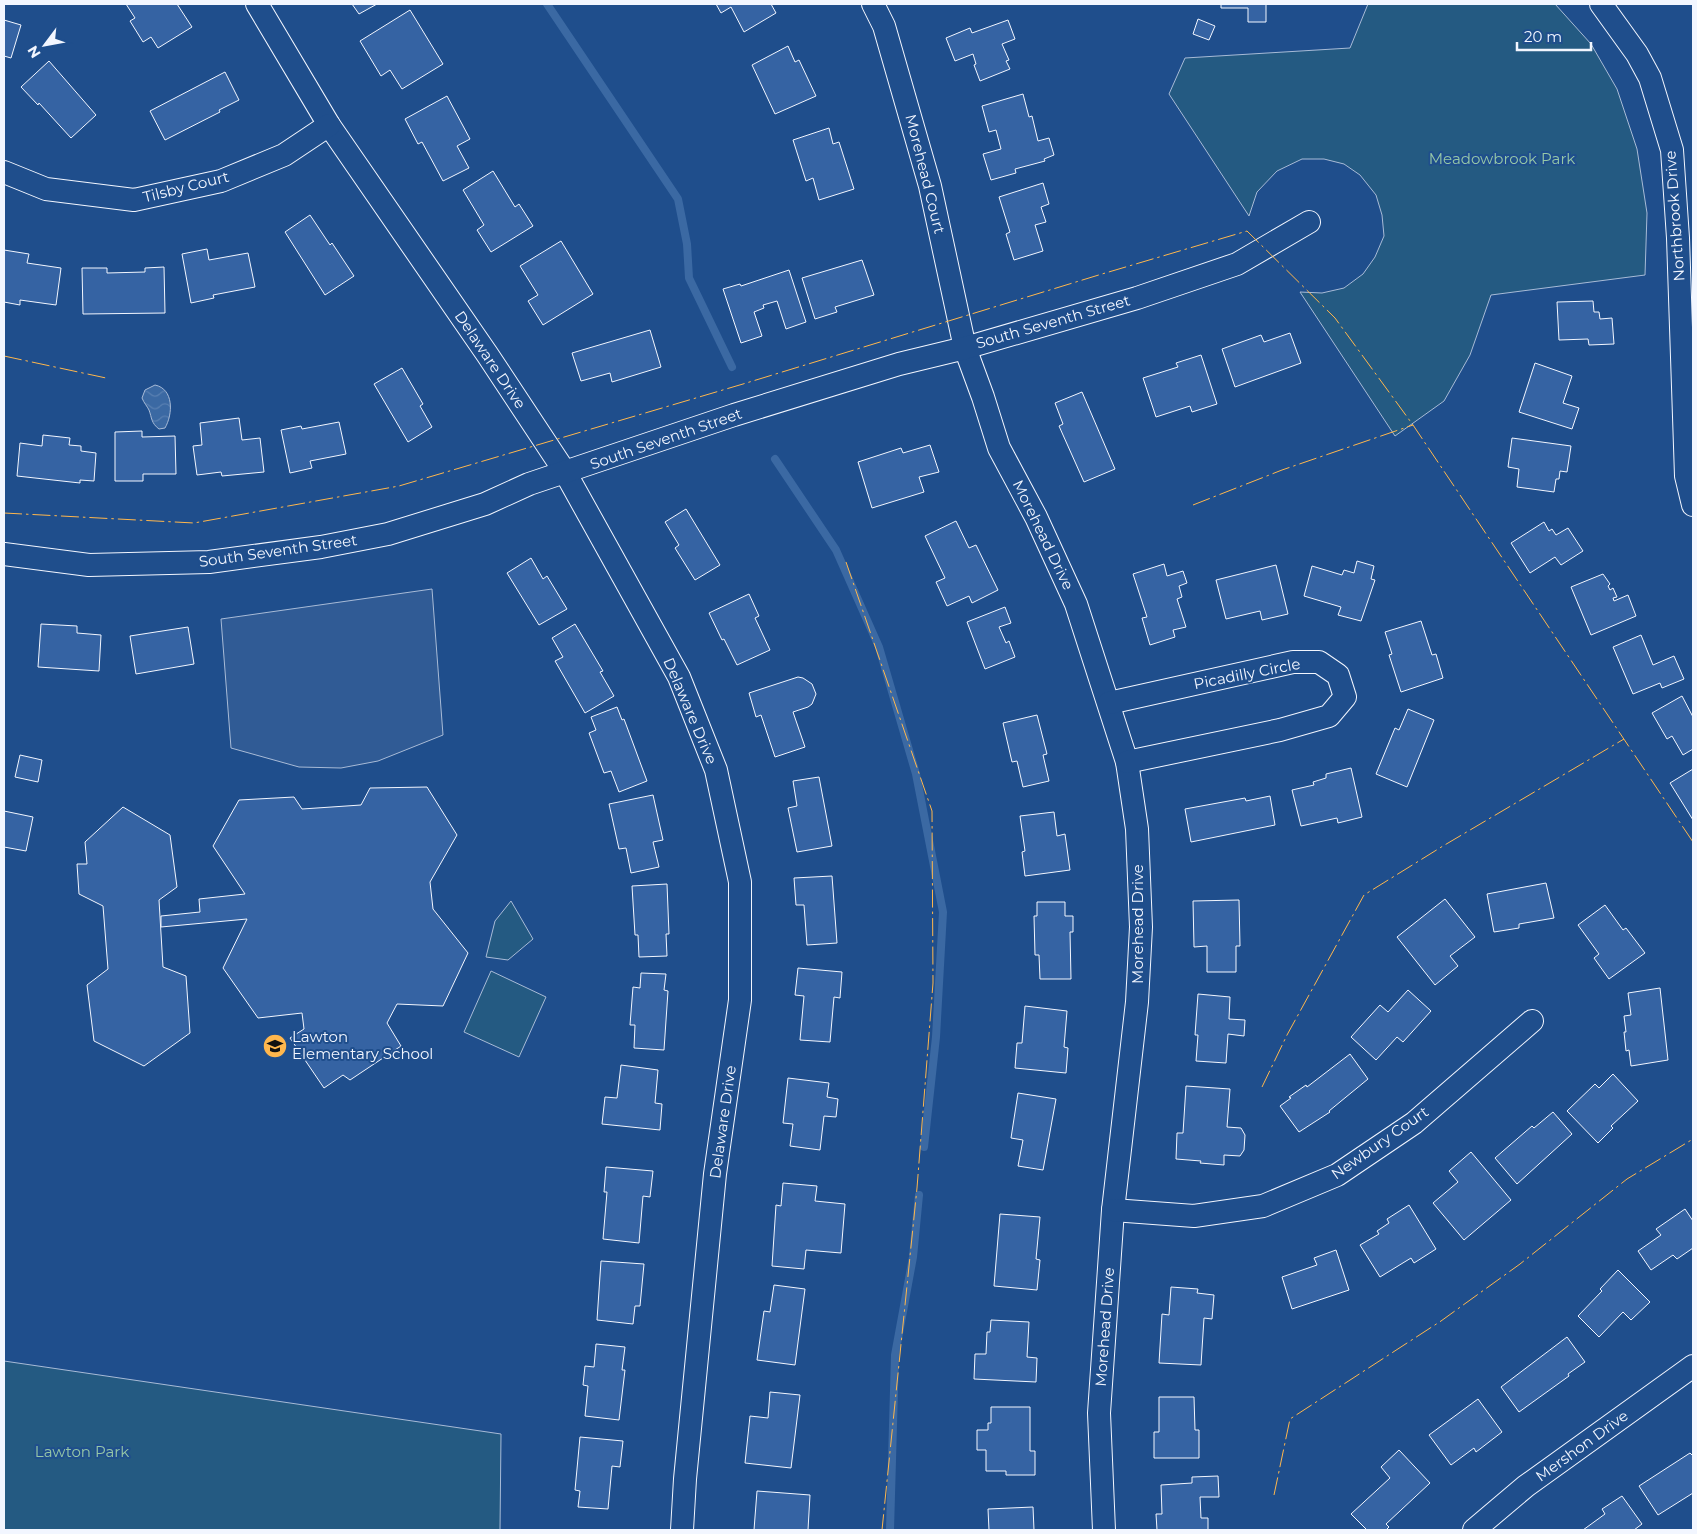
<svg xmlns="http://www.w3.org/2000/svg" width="1697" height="1534" font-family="Montserrat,sans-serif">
<defs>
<pattern id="water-waves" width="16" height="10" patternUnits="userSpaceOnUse" patternTransform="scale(1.25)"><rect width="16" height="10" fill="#3b69a3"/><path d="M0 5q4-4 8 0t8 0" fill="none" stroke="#587fb1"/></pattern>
</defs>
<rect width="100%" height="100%" fill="#1f4e8c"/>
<g fill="#245a82" stroke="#a8bbd7">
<polygon points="1368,4 1555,4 1591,44 1617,89 1637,149 1647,213 1645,275 1491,295 1470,355 1444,401 1395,436 1300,292 1322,293 1344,288 1363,274 1375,257 1384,236 1382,215 1376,195 1360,175 1344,164 1324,159 1302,159 1277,171 1257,192 1249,216 1169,94 1185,58 1350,48"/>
<polygon points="511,901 533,939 508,960 486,957 495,921"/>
<polygon points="491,971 546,997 519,1057 464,1032"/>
<polygon points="4,1361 501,1434 500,1530 4,1530"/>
</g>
<polygon fill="#305b95" stroke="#a8bbd7" points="432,589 443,735 378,761 341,768 299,767 231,748 221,619"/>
<path fill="url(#water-waves)" stroke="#a8bbd7" d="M155,385C174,389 173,414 165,428L159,429C151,423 152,418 149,410C147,406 144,403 142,398L145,390Z"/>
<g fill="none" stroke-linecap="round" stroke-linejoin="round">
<g stroke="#3b69a3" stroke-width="8">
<polyline points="547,4 678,199 687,244 689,278 732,367"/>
<polyline points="775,459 836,550 879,647 916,774 943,912 936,1037 924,1147"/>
<polyline points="890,1530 895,1355 913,1257 919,1195"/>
</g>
</g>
<g fill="#3563a3" stroke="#f2f6ff">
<polygon points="126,4 177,4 192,27 158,48 151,37 143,42 130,21 135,18"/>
<polygon points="352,4 377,4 359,14"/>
<polygon points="716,4 771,4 776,13 744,32 731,7 721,13"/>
<polygon points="1221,4 1266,4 1266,22 1248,22 1248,8 1221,8"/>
<polygon points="410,10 443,64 402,89 390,70 381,76 360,41"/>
<polygon points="1198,19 1215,26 1209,40 1193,34"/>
<polygon points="4,20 21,25 11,58 4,56"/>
<polygon points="1008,20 1015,39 1002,44 1009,60 1006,61 1010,69 980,81 974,65 976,64 973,54 955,61 946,38 970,28 972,33"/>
<polygon points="788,46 795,62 799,60 816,96 775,114 752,65"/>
<polygon points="49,61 96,115 71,138 39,103 38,105 21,87"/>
<polygon points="225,72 239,100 219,110 220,112 165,140 150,111"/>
<polygon points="1023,94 1029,117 1032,116 1038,141 1049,138 1054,155 1044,159 1045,161 1015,169 1016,173 991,180 983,154 1001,149 996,130 989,132 982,106"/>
<polygon points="447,96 470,139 457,146 469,168 443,181 422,142 418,144 405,119"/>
<polygon points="829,128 833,144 839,142 854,189 819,200 813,178 806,181 793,140"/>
<polygon points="493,171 515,207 519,204 533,226 491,252 477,230 484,225 463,190"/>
<polygon points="1043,183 1049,204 1041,207 1046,222 1035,225 1043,251 1014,260 1006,234 1010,232 999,197"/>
<polygon points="310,215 330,245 332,243 354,276 325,295 285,232"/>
<polygon points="561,241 593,294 543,325 528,301 538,295 520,266"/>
<polygon points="207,249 209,260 248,253 255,287 213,295 214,298 191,303 182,254"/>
<polygon points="4,250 29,254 27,263 61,268 56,305 20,300 20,305 4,302"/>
<polygon points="862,260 874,295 835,307 837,312 815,319 802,278"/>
<polygon points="164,267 165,313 83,314 82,268 107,268 107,273 145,272 145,268"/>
<polygon points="789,270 806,322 786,329 777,301 763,305 764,308 754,312 762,336 741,343 723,289 740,284 741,286"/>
<polygon points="1593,301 1594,312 1599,312 1600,319 1612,318 1614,344 1589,345 1588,339 1559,340 1557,302"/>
<polygon points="650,330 661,367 612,382 610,373 581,381 572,353"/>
<polygon points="1290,333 1301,363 1235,387 1222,349 1261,335 1264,342"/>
<polygon points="1201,355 1217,404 1192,412 1190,406 1156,417 1143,378 1178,367 1176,363"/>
<polygon points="1535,363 1572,376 1563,403 1579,408 1572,429 1519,412"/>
<polygon points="402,368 423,404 420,406 432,427 408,442 374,384"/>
<polygon points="1082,392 1115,469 1084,482 1059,426 1063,424 1055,403"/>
<polygon points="239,418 242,440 260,438 264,472 222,476 221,472 197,475 193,446 202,445 200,423"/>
<polygon points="339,422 346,454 310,461 312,468 290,473 281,430 301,426 302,429"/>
<polygon points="142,431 142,437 175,436 176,474 143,474 143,481 115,481 115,432"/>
<polygon points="43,435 70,438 69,445 81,446 81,451 96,453 94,481 80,480 80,483 17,476 20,443 42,446"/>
<polygon points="1512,438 1571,446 1567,472 1560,471 1559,479 1556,479 1554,492 1517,487 1519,469 1508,467"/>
<polygon points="930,445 939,472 919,477 924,492 872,508 858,462 901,448 903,453"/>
<polygon points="686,509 720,565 695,580 675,548 679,545 665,522"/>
<polygon points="956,521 969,548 976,545 998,590 972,603 969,596 947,606 936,582 945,578 925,536"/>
<polygon points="1544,522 1549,531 1552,529 1556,535 1568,528 1583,551 1561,565 1555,557 1530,573 1511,543"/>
<polygon points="531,558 543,579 547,576 567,609 539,625 507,573"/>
<polygon points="1357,561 1374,566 1371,579 1375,580 1361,621 1338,615 1341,607 1304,596 1312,566 1342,575 1344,570 1354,573"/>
<polygon points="1164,564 1167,576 1183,571 1187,583 1179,586 1182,597 1177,599 1186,627 1173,630 1175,637 1150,645 1142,618 1147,617 1133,574"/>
<polygon points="1276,565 1288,614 1262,620 1260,611 1226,619 1216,580"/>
<polygon points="1603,574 1610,584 1608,586 1610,590 1613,588 1617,597 1613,598 1614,601 1628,595 1636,616 1591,635 1571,587"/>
<polygon points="749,594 759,616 755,618 770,650 737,665 724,639 722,640 709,613"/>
<polygon points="1005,607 1011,623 999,627 1006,643 1009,641 1015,657 985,669 967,622"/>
<polygon points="1421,621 1432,655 1436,654 1443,678 1401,692 1389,655 1392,654 1385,632"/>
<polygon points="41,624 77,626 77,633 101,635 99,671 38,667"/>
<polygon points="575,624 603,671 600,672 614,696 585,713 555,661 563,657 552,638"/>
<polygon points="188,627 194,664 136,674 130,636"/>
<polygon points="1641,635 1653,665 1674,656 1684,679 1662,688 1660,683 1633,694 1613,647"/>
<polygon points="798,677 803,678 812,684 816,694 812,704 808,707 793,712 805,747 775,757 761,715 756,717 749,693"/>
<polygon points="1682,696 1693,717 1693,749 1683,755 1672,736 1667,739 1652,713"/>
<polygon points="617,707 622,720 624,719 647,781 619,792 611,771 604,773 589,733 596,730 591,717"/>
<polygon points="1408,709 1434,720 1407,787 1376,774 1395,728 1399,730"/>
<polygon points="1037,715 1047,754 1043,755 1049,781 1023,787 1017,761 1012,762 1003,723"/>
<polygon points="20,755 42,760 38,782 15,777"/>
<polygon points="1351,768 1362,817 1338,823 1337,818 1301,826 1292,790 1314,785 1313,782 1326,778 1326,774"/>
<polygon points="1693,769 1693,820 1670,783"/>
<polygon points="819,777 832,846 797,852 788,808 797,806 793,781"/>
<polygon points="427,787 457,835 430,882 433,909 468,953 443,1006 397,1004 387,1023 401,1046 350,1080 343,1075 324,1088 290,1038 304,1029 302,1013 258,1018 223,968 247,919 161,927 161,916 200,912 199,899 245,894 213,846 239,800 294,797 302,809 361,805 370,788"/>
<polygon points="653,795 663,840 653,842 659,867 631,873 626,848 619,849 609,804"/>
<polygon points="1270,796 1275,825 1191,842 1185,809 1245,798 1246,801"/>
<polygon points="123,807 170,835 177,887 159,900 163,967 186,976 190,1033 144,1066 94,1041 87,985 108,969 103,906 79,894 77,864 87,864 85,842"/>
<polygon points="4,811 33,817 26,851 4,847"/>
<polygon points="1054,812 1057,836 1065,834 1070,870 1025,876 1022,852 1025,851 1020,816"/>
<polygon points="832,876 837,943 807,945 804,905 796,905 794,878"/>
<polygon points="1546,883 1554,918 1519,924 1519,928 1494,932 1487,894"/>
<polygon points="667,884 669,934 666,934 667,956 639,957 638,935 635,935 632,886"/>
<polygon points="1445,899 1475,937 1450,956 1458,966 1435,985 1397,937"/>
<polygon points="1239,900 1240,946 1236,946 1236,972 1207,972 1207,946 1194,947 1193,901"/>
<polygon points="1037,902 1065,902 1065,916 1073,916 1073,932 1070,932 1071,979 1040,979 1039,955 1035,955 1034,916 1037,916"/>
<polygon points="1605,905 1623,930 1626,928 1645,953 1609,979 1594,958 1599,954 1578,925"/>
<polygon points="798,968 842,972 840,998 834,997 830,1042 800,1040 804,996 795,995"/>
<polygon points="641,973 666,974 664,990 668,991 664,1050 634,1048 635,1025 630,1025 633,987 640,988"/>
<polygon points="1660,988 1668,1060 1631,1066 1629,1050 1626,1051 1624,1032 1626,1032 1624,1016 1631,1015 1628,993"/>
<polygon points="1408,990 1431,1011 1403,1042 1397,1037 1376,1060 1351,1037 1380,1005 1388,1012"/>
<polygon points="1198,994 1230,997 1229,1019 1245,1020 1244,1036 1228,1034 1226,1063 1196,1061 1198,1035 1195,1035"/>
<polygon points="1025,1006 1067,1011 1064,1047 1068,1048 1066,1073 1015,1068 1017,1043 1022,1043"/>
<polygon points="1350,1054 1368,1079 1329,1111 1330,1112 1299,1132 1280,1106 1291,1098 1289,1097 1306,1085 1307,1087"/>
<polygon points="621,1065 658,1070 655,1103 662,1104 660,1130 602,1124 605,1097 617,1098"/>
<polygon points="1613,1074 1638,1101 1611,1126 1613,1128 1598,1143 1567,1111 1595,1084 1599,1088"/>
<polygon points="788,1078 829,1083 827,1097 838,1099 836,1117 824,1116 820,1150 790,1146 793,1124 783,1123"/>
<polygon points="1186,1086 1230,1089 1227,1127 1241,1128 1245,1135 1244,1150 1240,1156 1224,1155 1224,1165 1200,1163 1201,1161 1176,1159 1177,1133 1183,1133"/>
<polygon points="1018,1093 1056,1099 1043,1170 1018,1166 1023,1140 1011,1138"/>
<polygon points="1553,1112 1572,1134 1517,1184 1495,1158 1532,1126 1534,1128"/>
<polygon points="1471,1152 1511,1200 1464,1240 1433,1203 1458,1182 1449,1171"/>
<polygon points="606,1167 653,1171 650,1197 643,1196 639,1243 603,1239 607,1192 604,1192"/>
<polygon points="783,1183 817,1186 815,1201 845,1204 841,1253 806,1250 804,1269 772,1266 776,1205 781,1206"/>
<polygon points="1409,1205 1436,1249 1414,1263 1411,1258 1380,1277 1360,1245 1379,1234 1377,1231 1389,1223 1387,1219"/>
<polygon points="1685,1209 1693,1221 1693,1248 1677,1259 1673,1255 1651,1270 1638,1251 1661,1235 1656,1229"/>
<polygon points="1000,1214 1040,1217 1036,1259 1040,1260 1037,1290 994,1286"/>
<polygon points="1336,1250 1349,1290 1292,1309 1282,1277 1317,1265 1314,1258"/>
<polygon points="601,1261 644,1264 640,1306 635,1306 633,1324 597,1320"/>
<polygon points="1618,1270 1650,1302 1631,1320 1623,1312 1599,1337 1578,1316 1602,1291 1600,1289"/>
<polygon points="774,1285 805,1289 795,1365 757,1360 764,1311 770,1312"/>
<polygon points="1171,1287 1198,1289 1197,1293 1214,1295 1212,1319 1204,1318 1201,1365 1159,1363 1162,1314 1169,1315"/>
<polygon points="991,1320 1029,1322 1027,1357 1037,1358 1036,1382 974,1379 975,1354 986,1354 987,1332 990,1332"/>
<polygon points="1567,1337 1585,1362 1568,1374 1569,1376 1519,1412 1501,1387"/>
<polygon points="596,1344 625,1347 622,1370 625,1370 619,1420 585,1416 588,1386 583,1385 585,1366 594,1367"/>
<polygon points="770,1392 800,1395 791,1468 745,1463 750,1416 768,1418"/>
<polygon points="1159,1397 1194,1397 1195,1430 1199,1430 1199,1458 1154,1458 1154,1432 1159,1432"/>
<polygon points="1478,1399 1502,1432 1476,1452 1474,1448 1451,1465 1429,1435"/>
<polygon points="991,1407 1030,1407 1030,1451 1035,1451 1035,1475 1006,1475 1006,1471 986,1471 986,1450 977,1450 977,1430 988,1430 988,1423 991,1423"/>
<polygon points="580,1437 623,1441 620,1467 612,1466 608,1509 578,1507 580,1491 575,1490"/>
<polygon points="1399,1450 1430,1483 1386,1524 1389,1527 1386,1530 1367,1530 1351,1514 1390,1478 1381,1467"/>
<polygon points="1690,1453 1693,1456 1693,1493 1658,1515 1639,1486"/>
<polygon points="1218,1476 1219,1497 1200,1497 1201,1518 1208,1518 1208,1530 1157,1530 1156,1514 1162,1514 1161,1485 1192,1483 1192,1477"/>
<polygon points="757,1491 810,1495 808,1530 754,1530"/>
<polygon points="1622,1496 1642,1524 1634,1530 1583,1530 1605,1514 1602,1509"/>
<polygon points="1033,1507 1034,1530 989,1530 988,1509"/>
</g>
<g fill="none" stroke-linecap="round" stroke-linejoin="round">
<g stroke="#f2f6ff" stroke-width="24">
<g id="minor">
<polyline points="257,4 329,125 487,354 565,472 679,677 716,770 740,882 740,1000 715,1174 685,1479 682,1530"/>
<polyline points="873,4 884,26 930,186 965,348 983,397 999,448 1036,517 1076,604 1127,762 1137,829 1141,927 1137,1002 1113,1210 1099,1413 1104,1530"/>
<polyline points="1601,4 1637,54 1650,78 1672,150 1678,238 1686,476 1693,505"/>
<polyline points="4,172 46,189 134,200 221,181 284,155 329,125"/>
<polyline points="4,554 89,565 209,562 321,547 388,534 485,504 529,484 734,415 899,364 965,348 1137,298 1237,264 1309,222"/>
<polyline points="1109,703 1293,662 1319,662 1338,675 1345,697 1329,716 1280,730 1127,762"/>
<polyline points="1113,1210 1194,1216 1263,1206 1337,1175 1414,1123 1532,1021"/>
<polyline points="1474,1530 1526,1486 1693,1366"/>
</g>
</g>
<use href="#minor" stroke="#1f4e8c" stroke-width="22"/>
<g stroke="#ffb74d" stroke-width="1" stroke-dasharray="18 4 2.5 4" stroke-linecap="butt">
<polyline points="4,356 106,378"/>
<polyline points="1193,505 1282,470 1413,425"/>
<polyline points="4,513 194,523 399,486 743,384 1102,274 1247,231 1335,318 1413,425 1693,842"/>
<polyline points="846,562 932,811 933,983 917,1188 882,1530"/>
<polyline points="1262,1087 1287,1035 1364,895 1443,846 1624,739"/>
<polyline points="1274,1495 1290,1419 1441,1321 1520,1264 1627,1179 1693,1139"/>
</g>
</g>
<defs>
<g id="school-disc" transform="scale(1.25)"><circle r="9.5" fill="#ffb74d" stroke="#1f4e8c"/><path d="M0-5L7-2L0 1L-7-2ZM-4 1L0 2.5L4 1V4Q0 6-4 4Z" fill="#111"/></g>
</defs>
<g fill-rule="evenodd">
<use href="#school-disc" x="275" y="1046"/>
</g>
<g text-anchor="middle" stroke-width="4" stroke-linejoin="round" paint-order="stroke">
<g font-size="15" fill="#97c8a6" stroke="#1f4e8c">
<text x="1502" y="164">Meadowbrook Park</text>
<text x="82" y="1457">Lawton Park</text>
</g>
<g font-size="15" fill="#f2f6ff" stroke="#1f4e8c">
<text transform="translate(925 174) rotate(76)" y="5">Morehead Court</text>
<text transform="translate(186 187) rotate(-14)" y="5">Tilsby Court</text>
<text transform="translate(1675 216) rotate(-94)" y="5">Northbrook Drive</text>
<text transform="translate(1053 322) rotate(-16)" y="5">South Seventh Street</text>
<text transform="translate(490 360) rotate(56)" y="5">Delaware Drive</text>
<text transform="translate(666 439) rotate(-19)" y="5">South Seventh Street</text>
<text transform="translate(1043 535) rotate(64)" y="5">Morehead Drive</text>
<text transform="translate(278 551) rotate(-8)" y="5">South Seventh Street</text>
<text transform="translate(1247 674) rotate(-11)" y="5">Picadilly Circle</text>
<text transform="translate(690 711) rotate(67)" y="5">Delaware Drive</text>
<text transform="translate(1138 924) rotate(-90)" y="5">Morehead Drive</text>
<text transform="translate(723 1122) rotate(-82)" y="5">Delaware Drive</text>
<text transform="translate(1380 1143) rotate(-35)" y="5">Newbury Court</text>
<text transform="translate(1105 1327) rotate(-86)" y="5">Morehead Drive</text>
<text transform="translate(1582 1446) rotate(-36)" y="5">Mershon Drive</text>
</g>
<g font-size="15" fill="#f2f6ff" stroke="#1f4e8c" text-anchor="start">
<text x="292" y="1042">Lawton<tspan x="292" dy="17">Elementary School</tspan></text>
</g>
</g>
<rect width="1697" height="1534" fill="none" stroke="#f2f6ff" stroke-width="10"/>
<g transform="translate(45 45) rotate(238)" stroke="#1f4e8c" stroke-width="4" paint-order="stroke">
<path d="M0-4L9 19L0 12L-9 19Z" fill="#f2f6ff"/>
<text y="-8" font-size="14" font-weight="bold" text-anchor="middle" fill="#f2f6ff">N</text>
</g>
<path d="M1517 42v8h74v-8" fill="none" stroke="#f2f6ff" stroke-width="2.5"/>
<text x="1524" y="42" font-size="15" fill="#f2f6ff" stroke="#1f4e8c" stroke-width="4" paint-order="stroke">20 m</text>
</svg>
